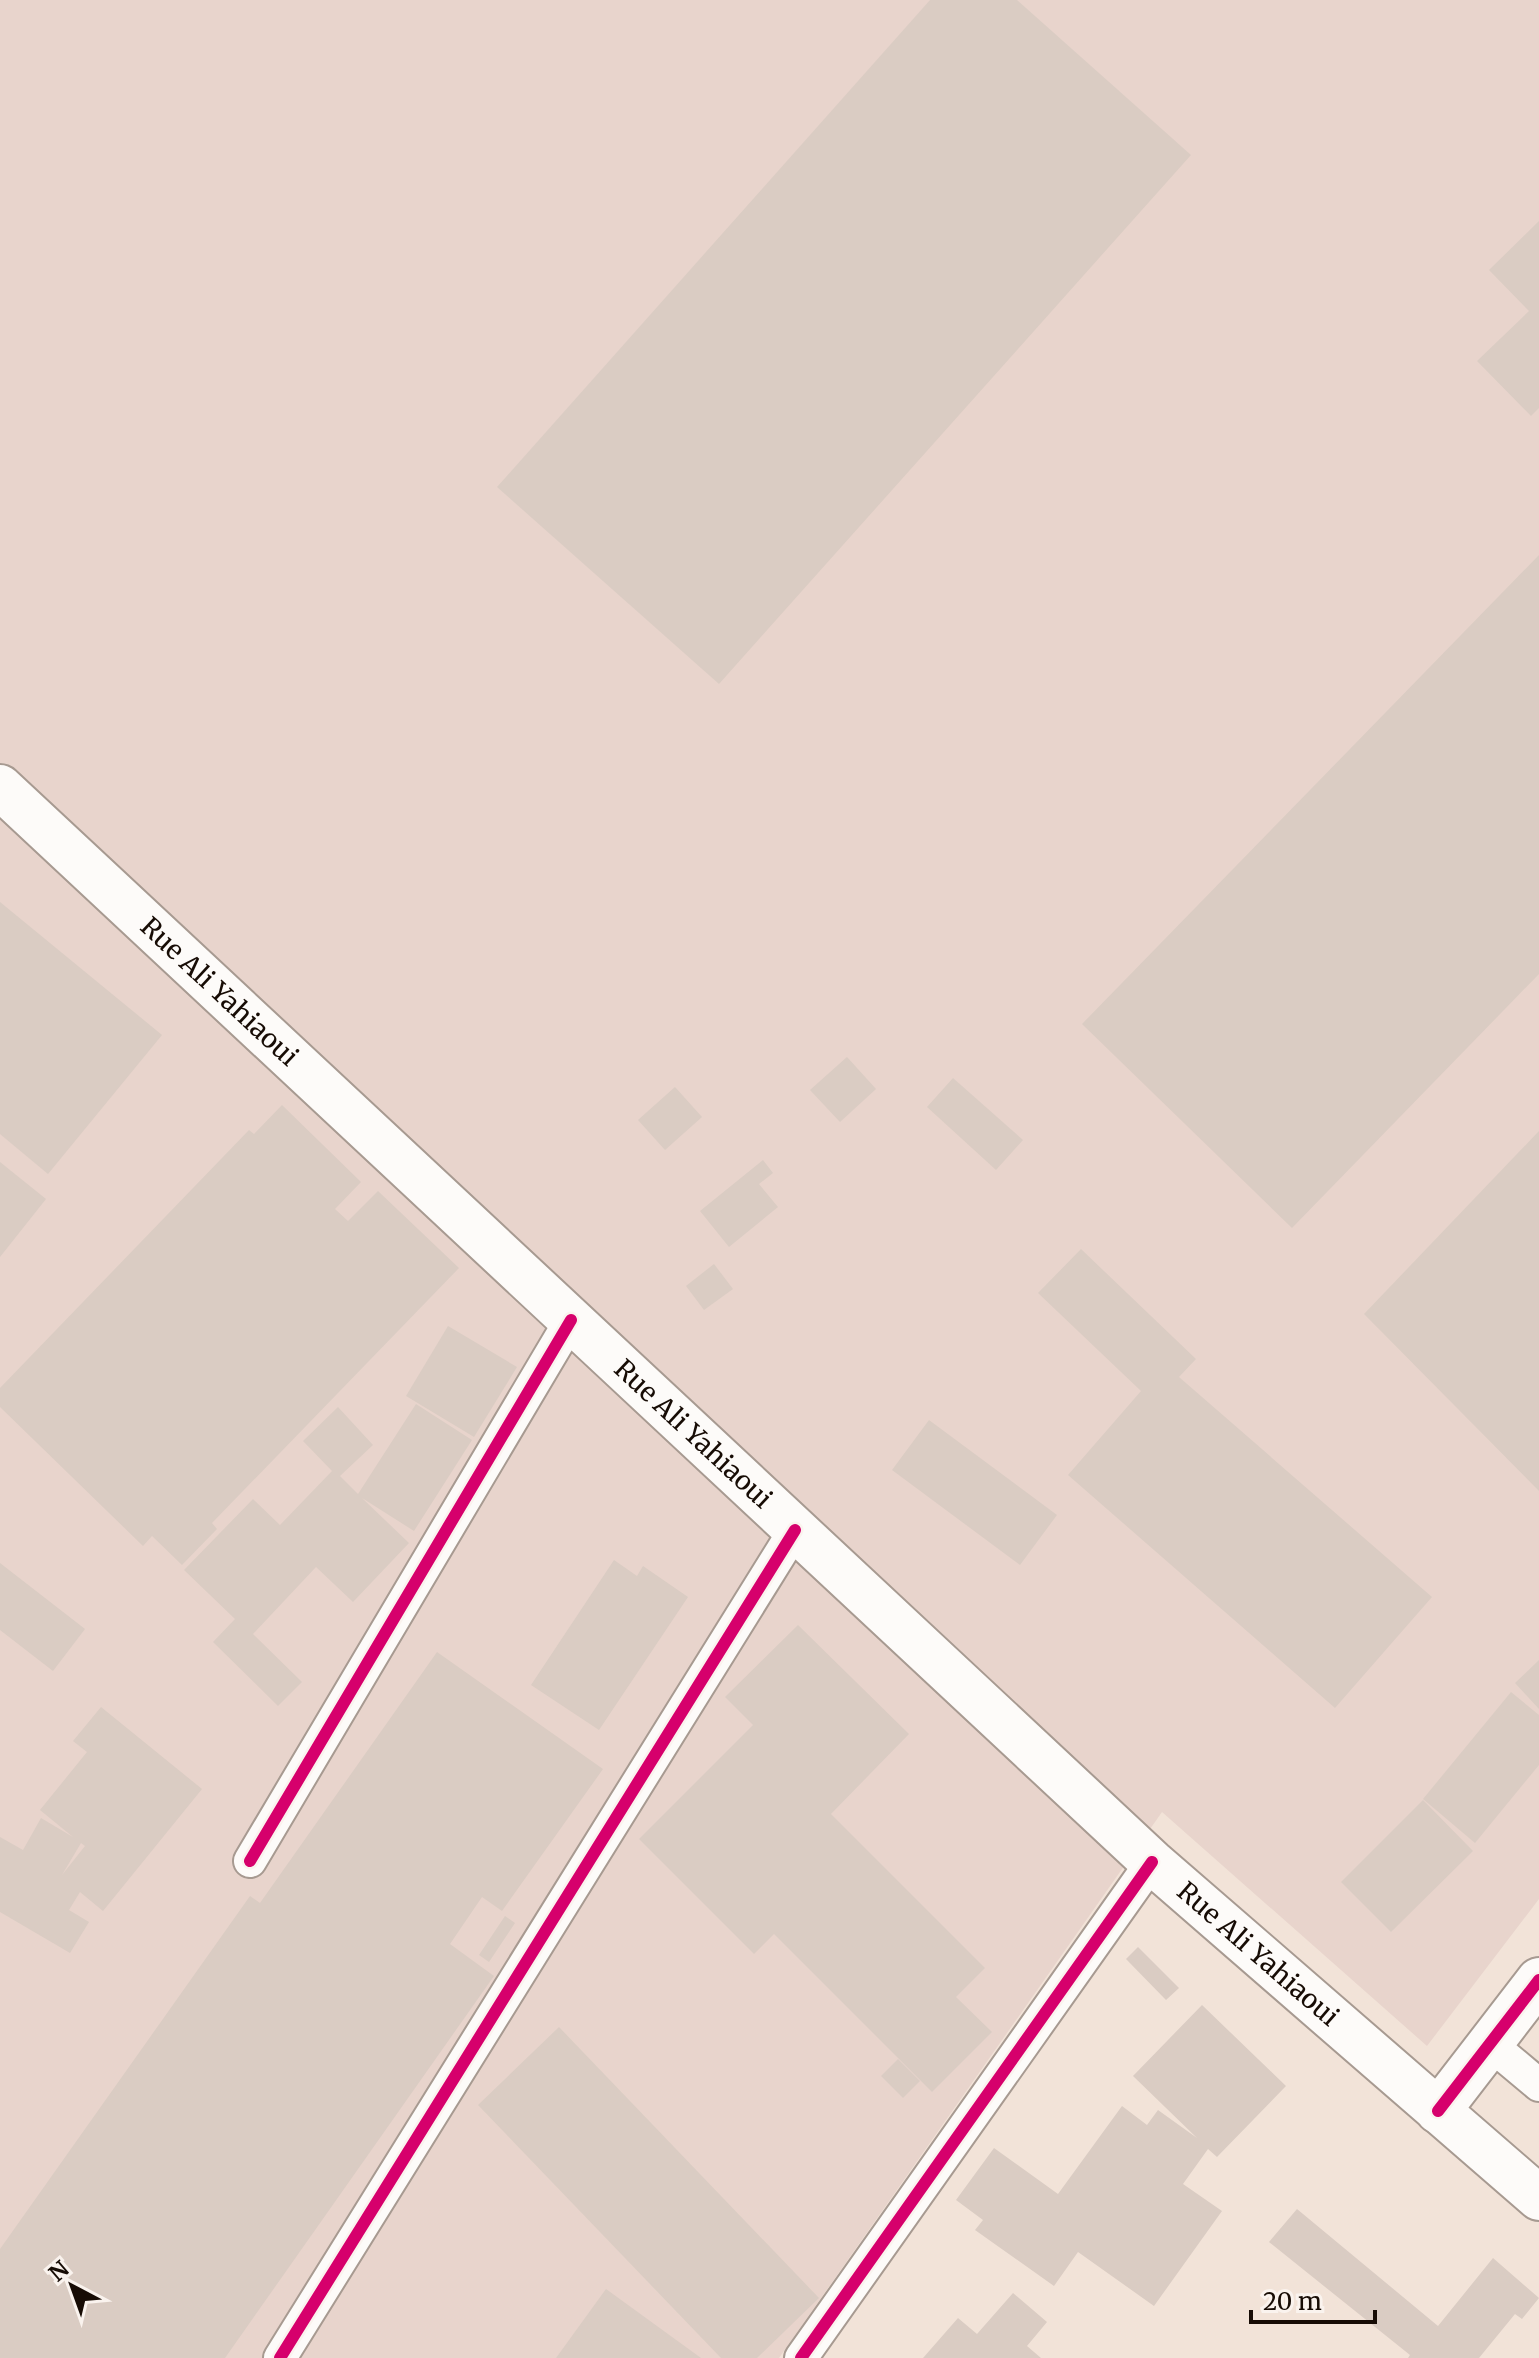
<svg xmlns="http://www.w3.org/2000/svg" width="1539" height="2358" font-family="Merriweather,serif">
<rect width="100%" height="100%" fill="#f2e3d8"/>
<polygon fill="#e8d4cc" points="0,0 1539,0 1539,1899 1427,2046 1162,1812 779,2358 0,2358"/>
<g fill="#daccc3" fill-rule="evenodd">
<polygon points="930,0 1017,0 1191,155 719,684 497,487"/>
<polygon points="1539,221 1539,408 1531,416 1477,361 1529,311 1489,270"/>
<polygon points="1539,555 1539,974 1292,1228 1082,1024"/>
<polygon points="0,902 162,1035 48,1174 0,1134"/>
<polygon points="847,1057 876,1089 840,1122 810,1090"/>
<polygon points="953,1078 1023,1140 996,1170 927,1107"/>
<polygon points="675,1087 702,1117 665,1150 638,1120"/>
<polygon points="282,1105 361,1182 335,1209 348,1221 378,1191 459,1268 212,1523 217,1529 182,1565 152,1536 143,1546 0,1407 0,1388 249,1130 254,1134"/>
<polygon points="1539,1131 1539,1491 1364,1314"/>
<polygon points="763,1160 773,1173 759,1184 778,1207 729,1247 700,1211"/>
<polygon points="0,1162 46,1199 0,1257"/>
<polygon points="1081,1249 1196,1359 1179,1377 1432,1597 1335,1708 1068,1475 1141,1391 1038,1293"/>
<polygon points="714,1264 733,1289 704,1310 686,1286"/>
<polygon points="448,1326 517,1367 474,1437 406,1396"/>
<polygon points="416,1404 472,1440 414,1531 362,1498 409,1543 353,1602 316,1567 253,1634 302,1682 278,1706 213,1642 235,1619 184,1570 253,1499 280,1525 332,1471 303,1441 338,1407 373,1445 340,1476 358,1494"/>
<polygon points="929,1420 1057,1515 1020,1565 892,1470"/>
<polygon points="614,1560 637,1576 643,1566 688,1597 599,1730 531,1685"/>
<polygon points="0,1563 85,1629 53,1671 0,1630"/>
<polygon points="798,1625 909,1734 831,1814 985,1968 956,1997 992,2032 932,2092 774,1934 754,1954 639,1839 753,1725 725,1697"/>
<polygon points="437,1652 603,1769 502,1911 482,1897 450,1944 494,1976 225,2358 0,2358 0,2249 250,1896 260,1903"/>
<polygon points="1539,1660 1539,1709 1515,1683"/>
<polygon points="1511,1692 1539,1715 1539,1765 1475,1843 1423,1799"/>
<path d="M101,1707L202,1789L103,1911L80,1892L69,1910L89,1922L70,1953L0,1912V1837L23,1850L41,1818L73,1837L40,1810L87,1752L73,1741ZM81,1843L85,1846L62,1875Z"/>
<polygon points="1423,1800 1473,1851 1391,1932 1341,1882"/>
<polygon points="505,1916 515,1923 489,1962 479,1955"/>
<polygon points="1138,1947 1179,1988 1166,2000 1126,1959"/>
<polygon points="1202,2005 1286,2086 1217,2157 1208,2149 1183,2184 1222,2211 1154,2306 1078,2252 1054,2286 975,2230 983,2220 956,2200 994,2148 1058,2194 1122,2106 1147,2125 1158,2110 1197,2138 1133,2076"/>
<polygon points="559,2027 819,2298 757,2358 721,2358 478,2105"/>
<polygon points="898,2059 920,2081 903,2098 881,2076"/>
<polygon points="1297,2209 1438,2326 1493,2258 1539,2298 1522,2319 1515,2314 1479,2358 1408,2358 1410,2355 1269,2242"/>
<polygon points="606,2289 701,2358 556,2358"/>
<polygon points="1013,2293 1047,2322 1027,2346 1041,2358 923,2358 958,2318 977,2334"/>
</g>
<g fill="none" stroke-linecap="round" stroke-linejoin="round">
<g stroke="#a79a91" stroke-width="36">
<g id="street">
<polyline points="250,1861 571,1320"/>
<polyline points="1490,2044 1539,2085"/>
<polyline points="280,2358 795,1530"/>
<polyline points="801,2358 1152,1862"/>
</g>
</g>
<g stroke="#a79a91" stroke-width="48">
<g id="secondary">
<path id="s1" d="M0,787L1152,1862L1539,2198"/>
<polyline points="1438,2111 1539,1980"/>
</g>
</g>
<use href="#street" stroke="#fdfbf9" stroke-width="32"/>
<use href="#secondary" stroke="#fdfbf9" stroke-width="44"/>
<g stroke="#faf3ee" stroke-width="17">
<g id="cycleway">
<polyline points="250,1861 571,1320"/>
<polyline points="1438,2111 1539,1980"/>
<polyline points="280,2358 795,1530"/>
<polyline points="801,2358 1152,1862"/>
</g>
</g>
<use href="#cycleway" stroke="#d6006c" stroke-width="12"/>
</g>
<g text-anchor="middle" stroke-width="6" stroke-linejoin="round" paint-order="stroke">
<g font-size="26" fill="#170c05" stroke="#faf3ee">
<text dy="9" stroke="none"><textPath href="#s1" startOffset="300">Rue Ali Yahiaoui</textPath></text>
<text dy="9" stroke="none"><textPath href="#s1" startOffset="948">Rue Ali Yahiaoui</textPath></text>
<text dy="9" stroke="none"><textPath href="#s1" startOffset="1716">Rue Ali Yahiaoui</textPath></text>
</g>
</g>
<g transform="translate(72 2286) rotate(319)" stroke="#faf3ee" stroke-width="6" paint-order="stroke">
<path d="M0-6L14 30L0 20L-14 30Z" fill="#170c05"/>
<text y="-12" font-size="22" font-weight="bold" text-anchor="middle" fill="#170c05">N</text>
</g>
<path d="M1251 2310v12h124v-12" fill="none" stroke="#170c05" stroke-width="4"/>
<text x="1263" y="2310" font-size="24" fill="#170c05" stroke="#faf3ee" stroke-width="6" paint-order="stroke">20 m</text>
</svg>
